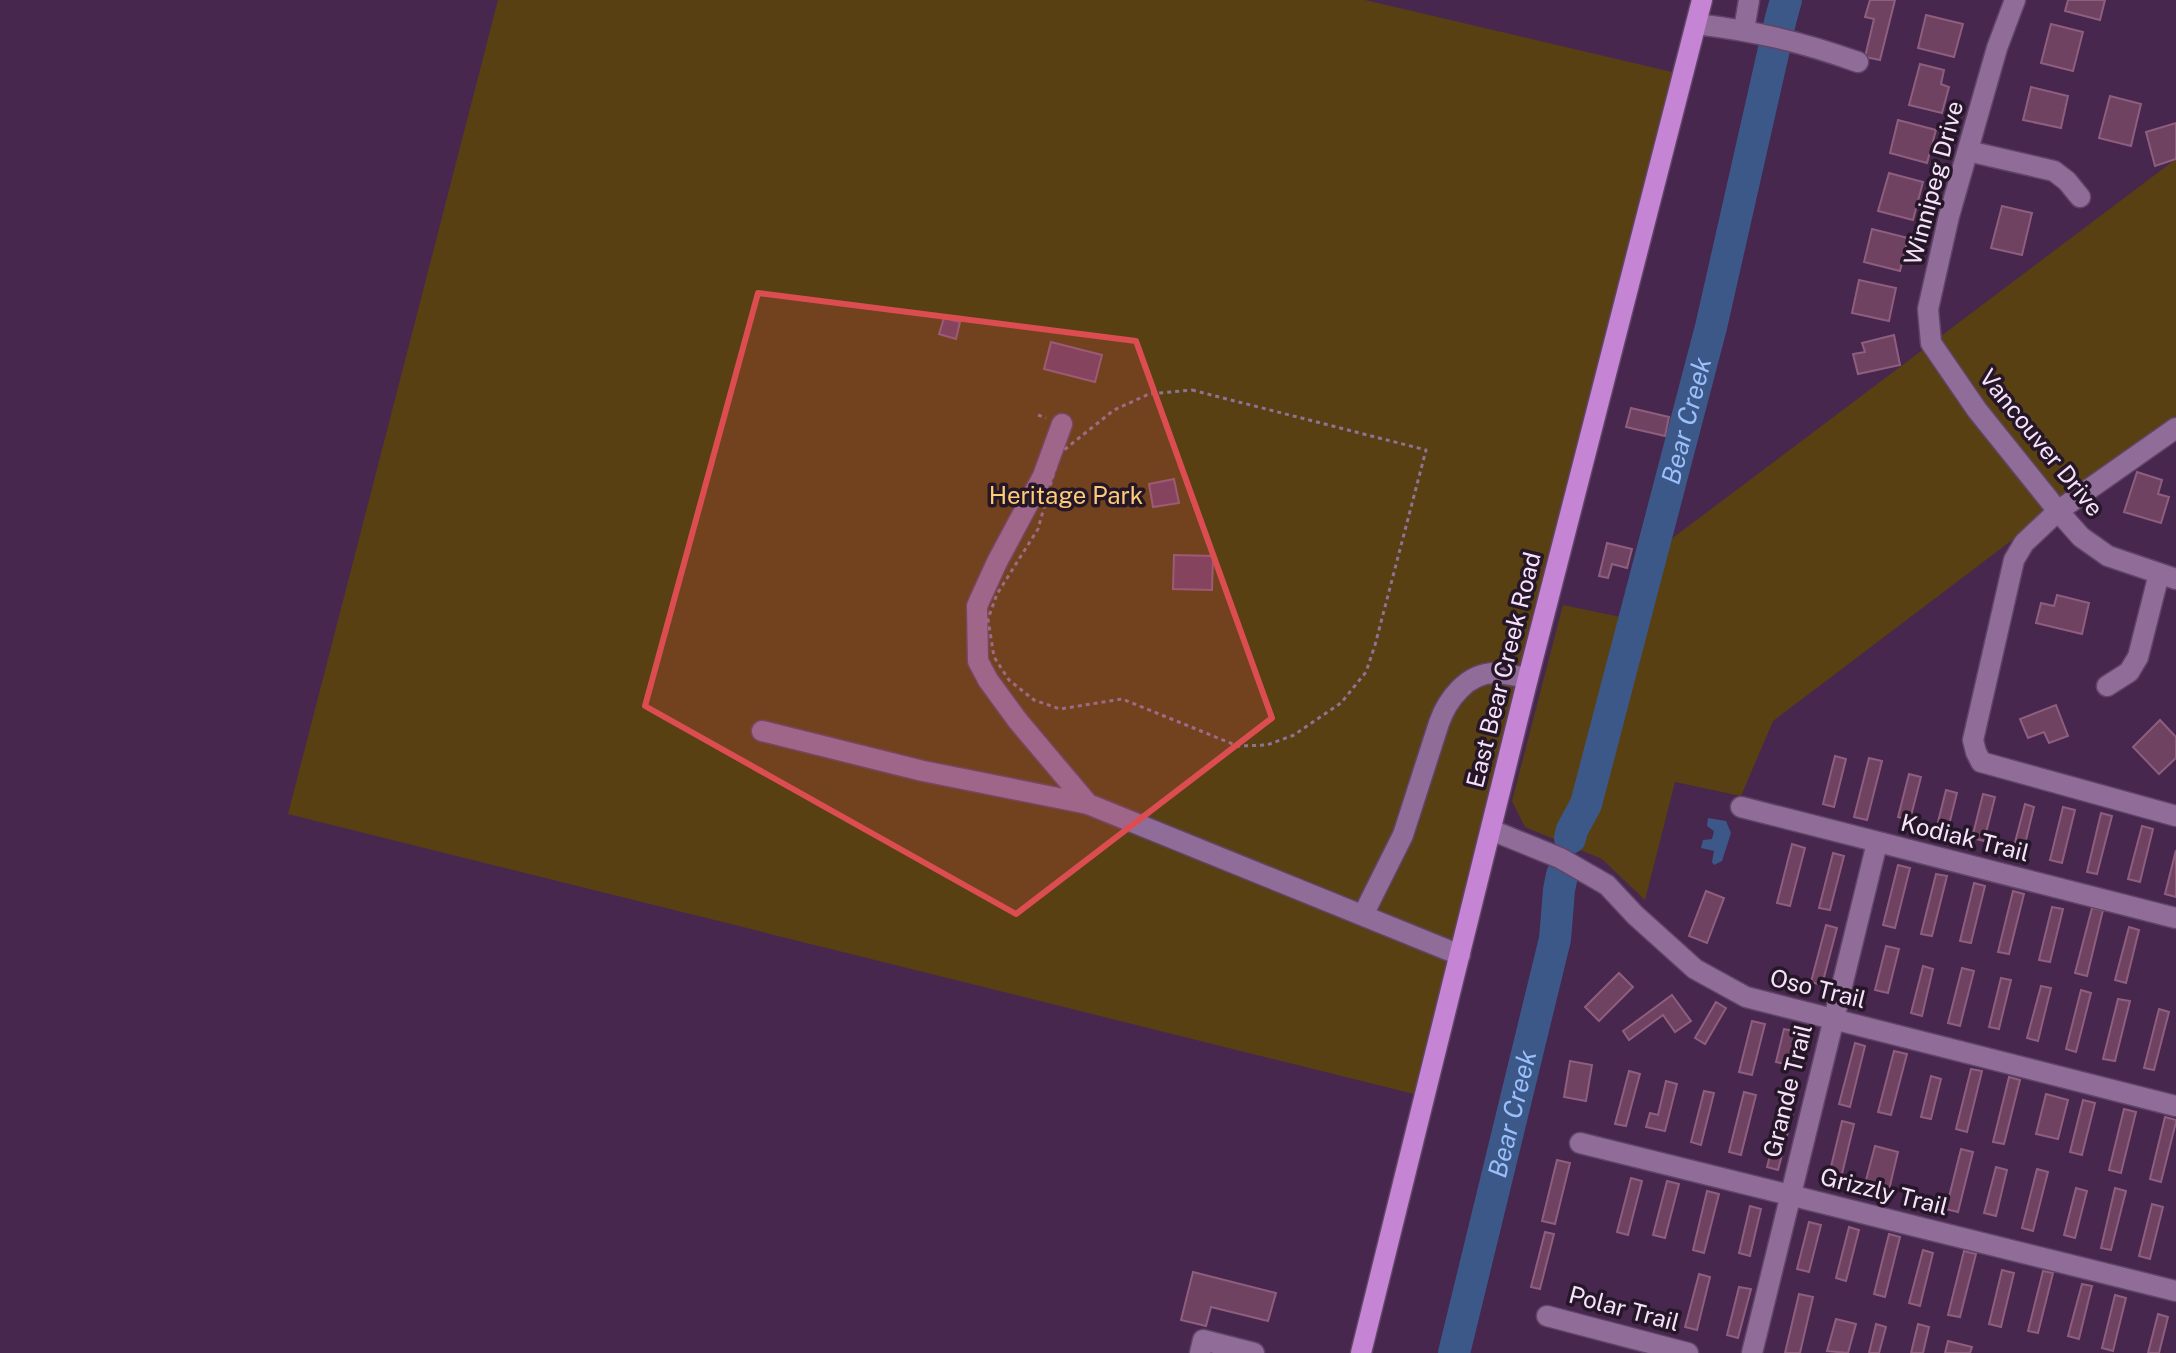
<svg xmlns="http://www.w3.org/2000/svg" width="2176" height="1353" font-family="'Public Sans',sans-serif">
<rect width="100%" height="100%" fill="#47274e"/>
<g fill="#584013">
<polygon points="498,0 1365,0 1689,76 1430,1098 288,814"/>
<polygon points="2176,159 2176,416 1773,721 1741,796 1675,782 1645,900 1602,859 1525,827 1512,801 1563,605 1635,620 1662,546"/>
</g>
<polygon fill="#3b5889" points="1708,818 1726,821 1731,833 1722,861 1714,865 1712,862 1714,851 1701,848 1703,840 1712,839 1714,831 1707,826"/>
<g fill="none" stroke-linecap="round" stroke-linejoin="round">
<g stroke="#3b5889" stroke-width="32">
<path id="s1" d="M1570,838L1572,830L1586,804L1711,327L1781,18L1786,0"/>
<path id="s2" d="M1454,1353L1555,939L1559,890L1562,875"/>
</g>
</g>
<g fill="#704261" stroke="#8e5e7e" stroke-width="2">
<polygon points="1870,0 1895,0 1880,60 1865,57 1874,19 1865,17"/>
<polygon points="2068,0 2105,0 2100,20 2065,11"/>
<polygon points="1926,15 1963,24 1954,57 1918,48"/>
<polygon points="2051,24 2083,32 2073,71 2041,63"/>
<polygon points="1920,64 1944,70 1941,84 1949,87 1942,113 1909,105"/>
<polygon points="2031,87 2068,96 2061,128 2023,120"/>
<polygon points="2110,96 2141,104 2131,146 2099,138"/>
<polygon points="1898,120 1936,130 1927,163 1890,153"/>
<polygon points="2176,123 2176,159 2155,166 2146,132"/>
<polygon points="1889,173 1923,182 1913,220 1878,211"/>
<polygon points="2002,206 2032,213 2022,255 1991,248"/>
<polygon points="1872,229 1908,238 1900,271 1864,262"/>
<polygon points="1859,280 1896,288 1889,321 1852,313"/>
<polygon points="944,318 960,322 956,339 939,334"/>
<polygon points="1894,335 1900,365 1858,374 1853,354 1865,352 1862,343"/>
<polygon points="1051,342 1102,355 1095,382 1044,369"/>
<polygon points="1631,408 1669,417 1665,436 1626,427"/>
<polygon points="2137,472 2162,480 2158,494 2169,497 2161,523 2124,512"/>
<polygon points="1174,479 1179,503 1153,507 1149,484"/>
<polygon points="1607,543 1632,549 1627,568 1612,564 1608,578 1599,576"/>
<polygon points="1174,555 1213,556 1212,590 1173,589"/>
<polygon points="2057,595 2089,603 2082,634 2036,623 2041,603 2054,606"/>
<polygon points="2056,705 2068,736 2049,743 2044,732 2028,738 2020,719"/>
<polygon points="2160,720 2176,737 2176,758 2159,774 2133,747"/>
<polygon points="1835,756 1846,759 1834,807 1823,804"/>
<polygon points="1869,758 1882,761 1867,820 1854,817"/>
<polygon points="1909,774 1921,777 1910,820 1898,817"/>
<polygon points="1946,790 1957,793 1947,833 1936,830"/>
<polygon points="1983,794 1995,797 1984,841 1972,838"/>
<polygon points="2025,804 2034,807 2023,852 2013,850"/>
<polygon points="2063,807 2075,810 2062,863 2050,860"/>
<polygon points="2101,813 2112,816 2097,874 2087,872"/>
<polygon points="2142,826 2153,829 2140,882 2128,879"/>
<polygon points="1792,844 1805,848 1790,906 1777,903"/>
<polygon points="2176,850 2176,897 2165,894"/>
<polygon points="1833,853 1844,856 1830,910 1819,908"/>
<polygon points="1898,865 1910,868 1895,928 1883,925"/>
<polygon points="1936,874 1947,876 1932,936 1921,934"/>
<polygon points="1974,883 1985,886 1971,943 1960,941"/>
<polygon points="1706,891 1724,898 1707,943 1689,936"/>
<polygon points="2013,891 2024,894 2009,954 1998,952"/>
<polygon points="2052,907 2063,909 2050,962 2039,960"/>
<polygon points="2092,908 2103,910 2087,976 2075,973"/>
<polygon points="1826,925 1837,928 1822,985 1811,982"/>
<polygon points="2129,927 2139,930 2126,983 2115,980"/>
<polygon points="1886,946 1899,949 1888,993 1875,990"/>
<polygon points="1923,966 1933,969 1922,1016 1911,1013"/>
<polygon points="1962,968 1974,971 1960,1026 1948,1023"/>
<polygon points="1619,973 1633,987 1599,1021 1585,1007"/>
<polygon points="2001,978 2011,980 1999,1029 1989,1027"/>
<polygon points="2041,986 2051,988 2038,1041 2027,1038"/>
<polygon points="2081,990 2091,993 2076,1052 2066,1049"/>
<polygon points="1672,995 1691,1021 1675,1032 1663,1015 1629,1040 1623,1031"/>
<polygon points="2118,999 2130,1001 2115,1061 2103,1059"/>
<polygon points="1716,1002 1726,1008 1705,1044 1695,1038"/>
<polygon points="2159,1009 2169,1012 2154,1070 2144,1068"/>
<polygon points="1752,1021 1765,1024 1752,1075 1739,1072"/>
<polygon points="1784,1029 1806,1034 1798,1067 1776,1062"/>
<polygon points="1855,1043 1865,1046 1850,1107 1839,1104"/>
<polygon points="1894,1051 1907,1054 1891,1115 1878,1112"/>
<polygon points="1570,1061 1592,1065 1586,1101 1564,1097"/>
<polygon points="1971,1069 1982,1071 1967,1132 1956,1129"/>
<polygon points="1629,1071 1640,1074 1626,1126 1615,1124"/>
<polygon points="1931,1076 1941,1079 1931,1119 1921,1117"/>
<polygon points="2009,1077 2020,1080 2004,1144 1993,1142"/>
<polygon points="1666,1081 1677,1084 1665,1131 1646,1127 1650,1113 1658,1115"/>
<polygon points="1704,1091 1714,1093 1701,1145 1691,1142"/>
<polygon points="1744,1092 1756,1095 1741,1155 1729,1152"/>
<polygon points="2046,1094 2068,1100 2058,1139 2036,1134"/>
<polygon points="2083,1100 2095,1103 2082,1155 2070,1152"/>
<polygon points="1783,1107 1794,1109 1778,1170 1767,1167"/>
<polygon points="2124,1109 2136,1112 2121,1173 2109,1170"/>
<polygon points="2165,1117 2176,1120 2176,1122 2161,1182 2150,1179"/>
<polygon points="1842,1121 1854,1124 1841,1178 1829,1175"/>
<polygon points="1875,1146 1898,1152 1889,1190 1865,1184"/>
<polygon points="1961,1149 1973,1152 1958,1212 1946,1209"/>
<polygon points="1557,1160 1570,1163 1555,1224 1542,1221"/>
<polygon points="1996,1167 2007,1170 1996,1216 1984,1213"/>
<polygon points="2037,1169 2048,1172 2033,1231 2022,1228"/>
<polygon points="1631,1178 1642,1181 1628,1235 1617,1232"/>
<polygon points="1667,1181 1679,1184 1665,1238 1653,1235"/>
<polygon points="2076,1188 2087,1191 2075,1238 2064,1235"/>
<polygon points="2115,1188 2126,1191 2111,1250 2101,1248"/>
<polygon points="1707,1191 1719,1194 1704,1253 1693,1250"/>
<polygon points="2152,1204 2163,1207 2150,1259 2139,1256"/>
<polygon points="1750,1206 1761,1209 1750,1256 1739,1253"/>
<polygon points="1809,1222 1821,1225 1809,1272 1797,1269"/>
<polygon points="1849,1227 1859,1230 1846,1281 1836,1278"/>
<polygon points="1545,1232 1554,1234 1540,1289 1531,1287"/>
<polygon points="1889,1234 1900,1237 1885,1297 1874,1294"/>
<polygon points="1923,1250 1933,1253 1920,1306 1909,1303"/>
<polygon points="1964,1251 1976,1254 1960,1317 1948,1315"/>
<polygon points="2002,1270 2014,1273 2001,1327 1989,1324"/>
<polygon points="2043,1271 2053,1273 2038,1333 2028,1331"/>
<polygon points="1193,1272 1276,1293 1268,1321 1211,1307 1206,1326 1181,1320"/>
<polygon points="1699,1274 1710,1277 1697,1330 1685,1327"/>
<polygon points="2082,1284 2092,1286 2079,1339 2068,1336"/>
<polygon points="1739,1287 1751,1289 1738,1338 1727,1335"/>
<polygon points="1799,1294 1813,1297 1800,1353 1785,1353"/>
<polygon points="2115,1295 2126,1298 2113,1351 2102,1348"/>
<polygon points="2158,1314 2168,1317 2159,1353 2148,1353"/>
<polygon points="1836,1319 1856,1324 1848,1353 1827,1351"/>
<polygon points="1876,1324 1886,1327 1879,1353 1869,1353"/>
<polygon points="1918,1324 1929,1327 1923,1353 1911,1353"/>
<polygon points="1948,1341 1972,1347 1970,1353 1945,1353"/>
</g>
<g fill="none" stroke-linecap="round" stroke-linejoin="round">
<g stroke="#614567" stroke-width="23">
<g id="minor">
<polyline points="2015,0 1997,48 1949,216 1928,309 1931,343 1977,410 2058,511 2081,537 2108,556 2176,579"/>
<path d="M1696,24C1755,31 1802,42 1858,62"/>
<polyline points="1744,30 1749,0"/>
<polyline points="1968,151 2054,171 2067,181 2080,197"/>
<polyline points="1062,424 1043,476 997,562 977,606 978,661 988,680 1018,721 1088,804"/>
<polyline points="2176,428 2058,511 2024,543 2014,560 1973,740 1976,752 1981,762 2176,816"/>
<polyline points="2107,686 2129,672 2138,657 2159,574"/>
<polyline points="762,731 923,771 1088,804 1460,955"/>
<polyline points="1741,807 2176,918"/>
<polyline points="1491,830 1560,858 1607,885 1635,915 1695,969 1746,997 2176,1106"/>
<path d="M1363,915L1403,835L1439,723C1447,700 1467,673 1495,673C1506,673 1518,677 1528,678"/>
<polyline points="1580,1143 2176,1291"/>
<polyline points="1547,1316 1688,1353"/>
<polyline points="1200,1353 1203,1340 1254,1353"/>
<polyline points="1752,1353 1877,843"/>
</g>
</g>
<g stroke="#614567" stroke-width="23">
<polyline id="major" points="1361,1353 1528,678 1702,0"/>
</g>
<g stroke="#8e7394" stroke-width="3" stroke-dasharray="4 4" stroke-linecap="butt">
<polygon points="1192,390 1426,450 1375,645 1366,672 1341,703 1294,735 1267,745 1238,746 1122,699 1060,709 1034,700 1009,680 994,657 988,619 997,594 1038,529 1059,454 1114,410 1149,394"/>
<polyline points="1038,415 1046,418"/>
</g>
<use href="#minor" stroke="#906d99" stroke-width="20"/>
<use href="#major" stroke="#c584d4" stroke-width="20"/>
</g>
<path fill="#dc4d52" fill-opacity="0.2" stroke="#dc4d52" stroke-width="6" stroke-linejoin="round" d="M758,293L1136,341L1272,718L1016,914L645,706Z"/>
<g text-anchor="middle" stroke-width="7" stroke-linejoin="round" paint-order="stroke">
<g font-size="24" fill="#f6e3fb" stroke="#251728">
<text transform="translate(1934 183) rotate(-75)" y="8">Winnipeg Drive</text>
<text transform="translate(2041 443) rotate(51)" y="8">Vancouver Drive</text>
<text transform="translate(1504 670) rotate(-76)" y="8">East Bear Creek Road</text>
<text transform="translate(1965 838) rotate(14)" y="8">Kodiak Trail</text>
<text transform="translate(1818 989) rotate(14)" y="8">Oso Trail</text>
<text transform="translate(1788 1091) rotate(-76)" y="8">Grande Trail</text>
<text transform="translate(1884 1192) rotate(14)" y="8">Grizzly Trail</text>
<text transform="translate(1624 1309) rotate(15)" y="8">Polar Trail</text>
</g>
<g font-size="24" fill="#fdcc78" stroke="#251728">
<text x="1066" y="504">Heritage Park</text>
</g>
<g font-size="26" font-style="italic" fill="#9bbffa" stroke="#251728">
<text dy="9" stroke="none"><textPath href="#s1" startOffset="434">Bear Creek</textPath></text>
<text dy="9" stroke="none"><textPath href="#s2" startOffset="246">Bear Creek</textPath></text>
</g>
</g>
</svg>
